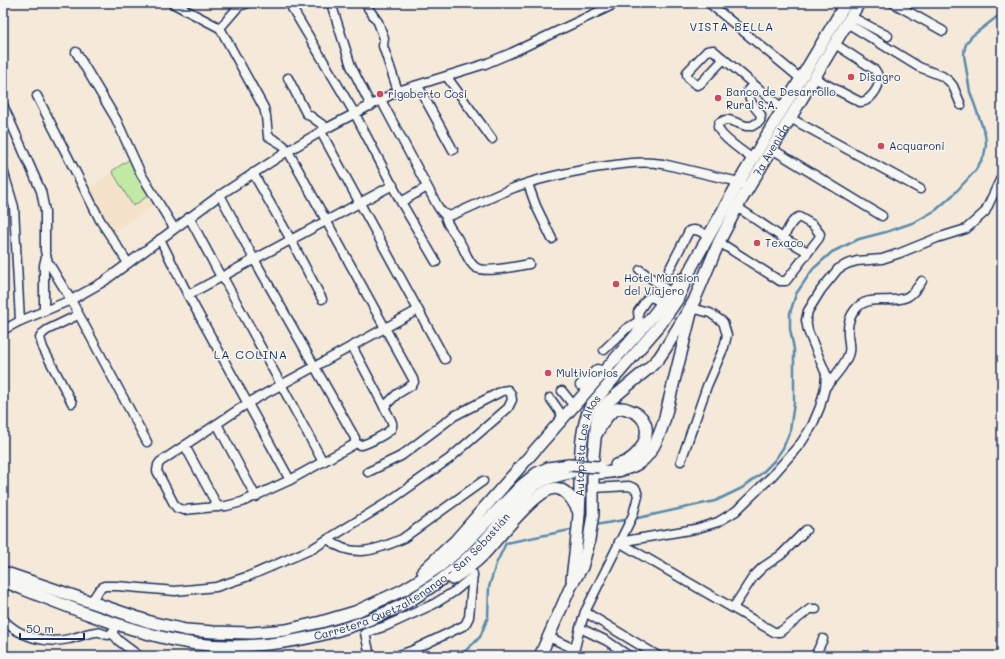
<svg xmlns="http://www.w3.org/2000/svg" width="1005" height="659" font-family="Mali,sans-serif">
<rect width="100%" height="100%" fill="#f5eada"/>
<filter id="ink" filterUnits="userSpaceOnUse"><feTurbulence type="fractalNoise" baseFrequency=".025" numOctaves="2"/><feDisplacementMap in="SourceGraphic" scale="8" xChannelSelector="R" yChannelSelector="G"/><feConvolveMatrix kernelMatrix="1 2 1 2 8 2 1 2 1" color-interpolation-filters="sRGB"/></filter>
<g filter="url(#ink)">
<polygon fill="#f4e2ca" points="130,159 156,204 114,233 87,189"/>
<polygon fill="#c1eaa5" stroke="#6e8c82" points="130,159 151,194 133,206 112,171"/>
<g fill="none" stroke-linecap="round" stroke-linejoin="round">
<g stroke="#598bae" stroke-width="2.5">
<polyline points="638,518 715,501 742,488 762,473 774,461 783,448 790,431 794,403 794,349 790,329 790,313 796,294 813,269 832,252 859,239 886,232 915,222 936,210 953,195 975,171 984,156 986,145 985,134 970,92 964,55 965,47 967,42 972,36 1002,13"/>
<polyline points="595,525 624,520"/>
<polyline points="460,656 480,637 488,617 489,587 496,564 506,543 575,529"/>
</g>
<g stroke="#1b2f5e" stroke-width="11">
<g id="minor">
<polyline points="172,3 220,28 264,108 266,116 268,136 283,145 288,151 413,379 414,382 412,385 397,394 384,407"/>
<polyline points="289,3 355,114 401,202 436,262"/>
<polyline points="331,3 351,66 371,106"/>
<polyline points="366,3 368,8 378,22 384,38 383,46 398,91"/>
<polyline points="709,3 801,79"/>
<polyline points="893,3 943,31"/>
<polyline points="850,16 888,36"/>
<polyline points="847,23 919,67 942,76 949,81 953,86 961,105"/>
<polyline points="220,28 239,6 248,3"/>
<polyline points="76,52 116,119 141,174 174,228"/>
<path d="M724,59L700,84L697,85C693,83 686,78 687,72L707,51L713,50L783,109"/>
<polyline points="447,77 492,139"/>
<polyline points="288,78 306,113 327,128"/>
<path d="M814,78L860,102C869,102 879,89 879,80C879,76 877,73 875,70L835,44"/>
<path d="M753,85L748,90C749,102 754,106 761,115L760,121L752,126H746L729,120H725L719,123C718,126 717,127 719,129C721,137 746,154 753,159"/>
<polyline points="418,86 453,150"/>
<polyline points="37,96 100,220 128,263"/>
<path d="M381,100L437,205C441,212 444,216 452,215C472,207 491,197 511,189C536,179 562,174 588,169C613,165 638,160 663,164L739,182L743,184"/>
<polyline points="3,105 41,191 45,211 45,251 48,262 71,300 147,442"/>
<polyline points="790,118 920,189"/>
<polyline points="321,132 445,359"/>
<polyline points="772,149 882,216"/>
<polyline points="3,170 14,207 20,321"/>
<polyline points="253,173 291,240 322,299"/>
<polyline points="528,184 536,206 552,239"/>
<polyline points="220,195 254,259 355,438 355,443"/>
<polyline points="401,202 427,187"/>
<polyline points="737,207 783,238 808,252"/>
<path d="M445,214C446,226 454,231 459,241C465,249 467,261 475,267C483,274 518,266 529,264"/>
<polyline points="189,217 221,277 225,281 323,462"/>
<polyline points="160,239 188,295 290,480"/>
<path d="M719,242L780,281H786L819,238L820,234L813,225L799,217C791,220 788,230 783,238"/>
<polyline points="640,270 671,293"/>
<path d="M669,270L689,231C697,228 702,233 709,236"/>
<polyline points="188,295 393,185"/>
<polyline points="44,311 44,265 46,257"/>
<polyline points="644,326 639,321 638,312 647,299 652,297 663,304"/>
<polyline points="3,330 20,321 71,300 103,282 220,195 288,151 327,128 398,91 485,64 511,53 617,3"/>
<path d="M352,346L391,420C393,424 393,426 391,429C387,434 367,444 361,445C358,445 358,444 355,443"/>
<polyline points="604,350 626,329 639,321"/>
<polyline points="580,385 597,369 601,370 604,372"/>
<path d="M825,388C833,378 846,365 849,352C850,349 849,346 849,343C847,331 847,320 855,310C868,293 890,305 907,297C913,294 918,287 922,281"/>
<polyline points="562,391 574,406"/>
<polyline points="550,398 564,418"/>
<polyline points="72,403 43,348 40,338 42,334 47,330 78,315"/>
<polyline points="217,424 256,497"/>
<polyline points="355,443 353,445 290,480 242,502 226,506 184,510 177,508 174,504 157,471 158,465 160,462 248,403 418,310"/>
<polyline points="185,446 218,507"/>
<polyline points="681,461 707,386 724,347 727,335 723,322 710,313 692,308"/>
<path d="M329,540C352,559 377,550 402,539L483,481"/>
<polyline points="619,542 695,529 718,522 736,511 772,476 801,443 812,426 820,407 825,388 826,374 808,331 806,320 808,311 821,290 838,269 847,264 857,261 882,259 900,253 937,238 966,229 985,212 1002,176"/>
<polyline points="619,542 774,632 780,632 810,609 816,609"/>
<polyline points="91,602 99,590 104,586 117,586 175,591 216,587 249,576 312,549 385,504 449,459 508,408 512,400 511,394 508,390 502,391 454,416 401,456 368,472"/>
<polyline points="733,608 753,577 763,567 781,555 806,530"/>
<polyline points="585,612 658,656"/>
<path d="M3,619C18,637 47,644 69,639C78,637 87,633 96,632C100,631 104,635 108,635L112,633L117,623"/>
<polyline points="580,628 607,641 629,656"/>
<polyline points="112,633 119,641 139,656"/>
<polyline points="549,637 574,649"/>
<polyline points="370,656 365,633 386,626 434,604 455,591 473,576"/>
<polyline points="396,656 411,651 465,625 469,617 473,574"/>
<polyline points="573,656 580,628 585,612 633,515 638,496 636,489 629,486 593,488"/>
<polyline points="815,656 823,639"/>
</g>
</g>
<g stroke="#1b2f5e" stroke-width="14">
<g id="major">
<path d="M597,433C601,426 605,417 612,412C617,408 623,407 629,410C661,420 644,460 616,465"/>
<path d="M599,473C640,471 652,459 664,421L692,309"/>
<polyline points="423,571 456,540 651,318 682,279"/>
<polyline points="3,572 150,622 186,630 214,632 251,633 286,630 321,622 355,612 403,590 418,581 440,566 460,549 521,486 537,473 548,468 569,465"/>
<path d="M452,579C463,572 474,564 483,555C497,541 540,482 559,489C569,492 574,503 579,512"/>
<path id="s1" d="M572,580C574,558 578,535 579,513C582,477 576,438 591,405L659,326L677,300L692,266L739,182L846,3"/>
<path id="s2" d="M3,581C54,601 104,622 157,636C227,656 309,644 376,617C384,613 393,610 401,606C418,596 435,585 451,572C481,549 504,517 530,489C542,479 555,476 570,473"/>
<path id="s3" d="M540,656L571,586L582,567L588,546L593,514V458L597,420L600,411L608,402L649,368L659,358L667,346L694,301L719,242L737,207L859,3"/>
</g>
</g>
<use href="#minor" stroke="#f6f6f2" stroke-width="8"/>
<use href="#major" stroke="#f6f6f2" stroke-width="11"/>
<g stroke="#1b2f5e" stroke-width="14" stroke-linecap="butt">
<polyline id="major-bridge" points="569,465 599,467"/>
</g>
<use href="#major-bridge" stroke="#f6f6f2" stroke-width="11"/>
</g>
</g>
<g fill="#d1495b" stroke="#f6f6f2" stroke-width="1.5">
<circle cx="851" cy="77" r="4"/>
<circle cx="380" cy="94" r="4"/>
<circle cx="718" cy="98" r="4"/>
<circle cx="881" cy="146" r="4"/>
<circle cx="757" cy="243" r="4"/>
<circle cx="616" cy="284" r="4"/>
<circle cx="548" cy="373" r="4"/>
</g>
<g text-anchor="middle" stroke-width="3" stroke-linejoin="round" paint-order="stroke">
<g font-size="11" fill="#1b2f5e" stroke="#f6f6f2" text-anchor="start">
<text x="859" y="81">Disagro</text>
<text x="726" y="96">Banco de Desarrollo<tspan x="726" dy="13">Rural S.A.</tspan></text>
<text x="388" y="98">rigoberto Cosi</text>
<text x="889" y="150">Acquaroni</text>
<text x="765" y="247">Texaco</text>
<text x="624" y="282">Hotel Mansion<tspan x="624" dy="13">del Viajero</tspan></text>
<text x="556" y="377">Multiviorios</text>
</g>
<g font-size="11" fill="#1b2f5e" stroke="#f6f6f2">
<text dy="4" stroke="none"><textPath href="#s3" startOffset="573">7a Avenida</textPath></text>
<text dy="4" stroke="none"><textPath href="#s1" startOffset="136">Autopista Los Altos</textPath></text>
<text dy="4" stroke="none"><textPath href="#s2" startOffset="439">Carretera Quetzaltenango - San Sebastián</textPath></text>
</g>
<g font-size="12" letter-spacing="1" fill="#1b2f5e" stroke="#f6f6f2">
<text x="732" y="31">VISTA BELLA</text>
<text x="251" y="359">LA COLINA</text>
</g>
</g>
<rect width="1005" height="659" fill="none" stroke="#f6f6f2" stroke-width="16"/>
<rect x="8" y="8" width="989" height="643" fill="none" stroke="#1b2f5e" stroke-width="1.5" filter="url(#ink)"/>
<path d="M20 633v6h64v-6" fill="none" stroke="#1b2f5e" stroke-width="2"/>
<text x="26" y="633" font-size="12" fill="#1b2f5e" stroke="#f6f6f2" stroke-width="3" paint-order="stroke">50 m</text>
</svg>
